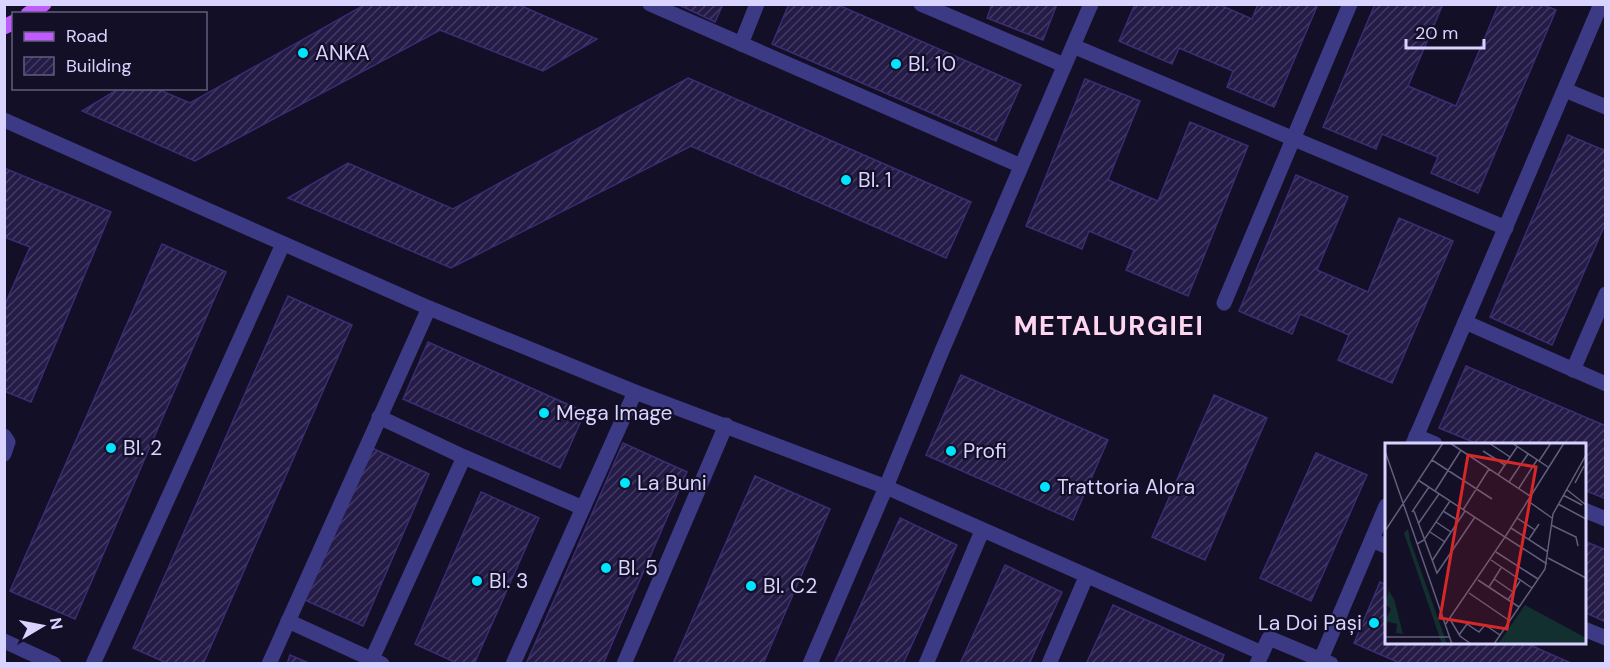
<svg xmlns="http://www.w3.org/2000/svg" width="1610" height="668" font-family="'DM Sans',sans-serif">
<defs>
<pattern id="building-hatch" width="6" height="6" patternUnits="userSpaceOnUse" patternTransform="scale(1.5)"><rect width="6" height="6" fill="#241b47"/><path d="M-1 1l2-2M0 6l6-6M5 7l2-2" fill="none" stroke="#433b63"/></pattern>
</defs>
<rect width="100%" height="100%" fill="#130f26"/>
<g fill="url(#building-hatch)" stroke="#3b2d73" stroke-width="1.5">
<polygon points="366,4 517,4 597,39 543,71 440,30 195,161 82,111 120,88 155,88 190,103"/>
<polygon points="677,4 723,4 715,22"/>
<polygon points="789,4 836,4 1021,85 996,141 772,44"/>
<polygon points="992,4 1057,4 1043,40 987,18"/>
<polygon points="1135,4 1218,4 1252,19 1258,4 1318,4 1274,107 1227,87 1233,71 1179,48 1172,64 1119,41"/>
<polygon points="1375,4 1443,4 1408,86 1456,106 1499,4 1541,4 1556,10 1478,193 1431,173 1438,157 1382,134 1376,149 1323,127"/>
<polygon points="688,78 971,202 946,258 691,146 451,268 288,198 348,163 453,209"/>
<polygon points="1085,79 1140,101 1108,180 1158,201 1190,122 1248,146 1188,296 1126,270 1134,250 1089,231 1082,249 1026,226"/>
<polygon points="1568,135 1606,151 1606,222 1552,345 1490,317"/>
<polygon points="4,168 111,212 31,402 4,391 4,307 30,247 4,237"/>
<polygon points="1296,175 1348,197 1317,270 1368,292 1399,218 1453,241 1392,383 1338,360 1349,335 1300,314 1292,334 1239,311"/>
<polygon points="162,244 226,272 75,619 10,591"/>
<polygon points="288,296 352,325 203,664 169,664 133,648"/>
<polygon points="428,342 585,412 560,468 403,399"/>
<polygon points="1466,366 1606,426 1606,499 1584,490 1584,444 1478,444 1439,428"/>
<polygon points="961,375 1108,440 1073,520 926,455"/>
<polygon points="1214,395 1267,418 1205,560 1152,537"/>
<polygon points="623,443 687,472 603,664 526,664"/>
<polygon points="372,448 429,474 363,626 305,600"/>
<polygon points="1316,453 1367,475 1311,601 1260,578"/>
<polygon points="755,476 830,509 763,664 673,664"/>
<polygon points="481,492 539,518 474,664 459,664 415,644"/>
<polygon points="900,518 957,545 903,664 834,664"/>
<polygon points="1584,541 1606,550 1606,622 1584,612"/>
<polygon points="1005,565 1062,592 1029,664 960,664"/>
<polygon points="1380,582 1386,585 1386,642 1523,642 1573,664 1402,664 1354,643"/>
<polygon points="1113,605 1224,655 1221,664 1092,664 1087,662"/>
<polygon points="290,655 311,664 287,664"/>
</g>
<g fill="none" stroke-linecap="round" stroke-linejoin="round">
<g stroke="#3d3a85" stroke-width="15">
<polyline points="650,4 1021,166"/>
<polyline points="921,4 1064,65"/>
<polyline points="741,44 757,4"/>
<polyline points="1073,46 1506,228"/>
<polyline points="1565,90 1606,107"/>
<polyline points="4,120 429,308 635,392 886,487 941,353 1091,4"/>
<polyline points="1224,303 1350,4"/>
<polyline points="1465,322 1606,384"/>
<polyline points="1573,370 1606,294"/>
<polyline points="379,417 464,457 583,508"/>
<polyline points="4,436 8,442 4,454"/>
<polyline points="1416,436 1435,444"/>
<polyline points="1413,444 1601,4"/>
<polyline points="1584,510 1606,519"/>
<polyline points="1372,540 1386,546"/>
<polyline points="288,621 382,664"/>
<polyline points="1584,629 1606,638"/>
<polyline points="4,641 54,664"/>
<polyline points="372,659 464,457"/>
<polyline points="1321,659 1386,506"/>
<polyline points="93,664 283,244"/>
<polyline points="269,664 429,308"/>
<polyline points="513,664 635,392"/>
<polyline points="624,664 726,425"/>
<polyline points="810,664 886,487 1262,653"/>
<polyline points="926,664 982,531"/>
<polyline points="1049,664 1086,577"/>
<polyline points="1257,664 1269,638 1331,664"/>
</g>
<g stroke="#c25bff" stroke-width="15">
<polyline points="28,14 44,4"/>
<polyline points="4,27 14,22"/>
</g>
</g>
<g fill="#00e5ff" stroke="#130f26" stroke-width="2">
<circle cx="303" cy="53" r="6"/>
<circle cx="896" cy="64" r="6"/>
<circle cx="846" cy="180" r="6"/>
<circle cx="544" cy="413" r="6"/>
<circle cx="111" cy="448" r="6"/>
<circle cx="951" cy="451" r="6"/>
<circle cx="625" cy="483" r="6"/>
<circle cx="1045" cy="487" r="6"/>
<circle cx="606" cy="568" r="6"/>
<circle cx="477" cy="581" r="6"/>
<circle cx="751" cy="586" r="6"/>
<circle cx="1374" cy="623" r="6"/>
</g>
<g text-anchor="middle" stroke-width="4.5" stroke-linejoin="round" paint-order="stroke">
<g font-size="21" fill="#d9d4ff" stroke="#130f26" text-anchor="start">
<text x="315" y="60">ANKA</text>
<text x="908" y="71">Bl. 10</text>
<text x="858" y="187">Bl. 1</text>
<text x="556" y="420">Mega Image</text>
<text x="123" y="455">Bl. 2</text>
<text x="963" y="458">Profi</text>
<text x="637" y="490">La Buni</text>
<text x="1057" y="494">Trattoria Alora</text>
<text x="618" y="575">Bl. 5</text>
<text x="489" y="588">Bl. 3</text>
<text x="763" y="593">Bl. C2</text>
<text x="1362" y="630" text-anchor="end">La Doi Pași</text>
</g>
<g font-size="27" font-weight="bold" letter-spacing="1.5" fill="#ffd6f0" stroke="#130f26">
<text x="1109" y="335">METALURGIEI</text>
</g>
</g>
<g transform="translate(1385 443)">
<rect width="201" height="201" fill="#130f26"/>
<path d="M23,86L25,97L62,201H57L19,90ZM0,141L9,156L18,191L11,190L12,181L0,178L6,166L0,161L4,147Z" fill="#12302f"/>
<path d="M140,162L201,195V201H113Z" fill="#12302f"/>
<path fill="none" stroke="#625e7d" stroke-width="1.5" d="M65,0L145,53M104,0L125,14M127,0L163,24M0,8L67,201M98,8L120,22M47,17L107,56M154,18L166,0M113,32L132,4M33,37L120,94L60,182M124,39L143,11M190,40L199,23M134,45L152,17M181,46L201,62M50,48L76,7M178,52L197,62M143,58L167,75M173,61L201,76M78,67L104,26M29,68L52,130L90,74M58,68L74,78M27,69L44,44M132,75L150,87M51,79L66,89M33,81L54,51M166,82L191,94L193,103M126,85L163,109M0,88L58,0M45,89L60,99M144,96L154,81M32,101L39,97L65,58M111,109L153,136M163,115L201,135M106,117L147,145M47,118L80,68M162,121L120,94L179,0M109,136L128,149M93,137L134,164M104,144L116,125M84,150L125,178M123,157L135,138M66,178L75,193L86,201M74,192L82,181L94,189L100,182L115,192M0,194H64M109,201L160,126L168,71L201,12"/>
<path fill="#d62828" fill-opacity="0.15" stroke="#d62828" stroke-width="3" d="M83,12L151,24L122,186L55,175Z"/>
<rect width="201" height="201" fill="none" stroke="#d9d4ff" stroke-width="3"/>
</g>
<rect width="1610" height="668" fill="none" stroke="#d9d4ff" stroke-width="12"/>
<rect x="12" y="12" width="195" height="78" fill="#130f26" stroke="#625e7d" stroke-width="1.5"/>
<rect x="24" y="32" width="30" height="9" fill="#c25bff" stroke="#625e7d" stroke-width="1.5"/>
<text x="66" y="42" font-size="18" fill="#d9d4ff">Road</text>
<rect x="24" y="57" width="30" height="18" fill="url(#building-hatch)" stroke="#625e7d" stroke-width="1.5"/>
<text x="66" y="72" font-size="18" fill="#d9d4ff">Building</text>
<g transform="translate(42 626) rotate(80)" stroke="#130f26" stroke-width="4.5" paint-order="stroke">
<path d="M0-4.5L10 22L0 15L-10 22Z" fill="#d9d4ff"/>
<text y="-9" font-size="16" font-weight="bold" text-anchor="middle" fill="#d9d4ff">N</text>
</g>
<path d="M1406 39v9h78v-9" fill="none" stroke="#d9d4ff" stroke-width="3"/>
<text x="1415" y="39" font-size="18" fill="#d9d4ff" stroke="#130f26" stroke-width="4.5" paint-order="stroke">20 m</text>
</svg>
